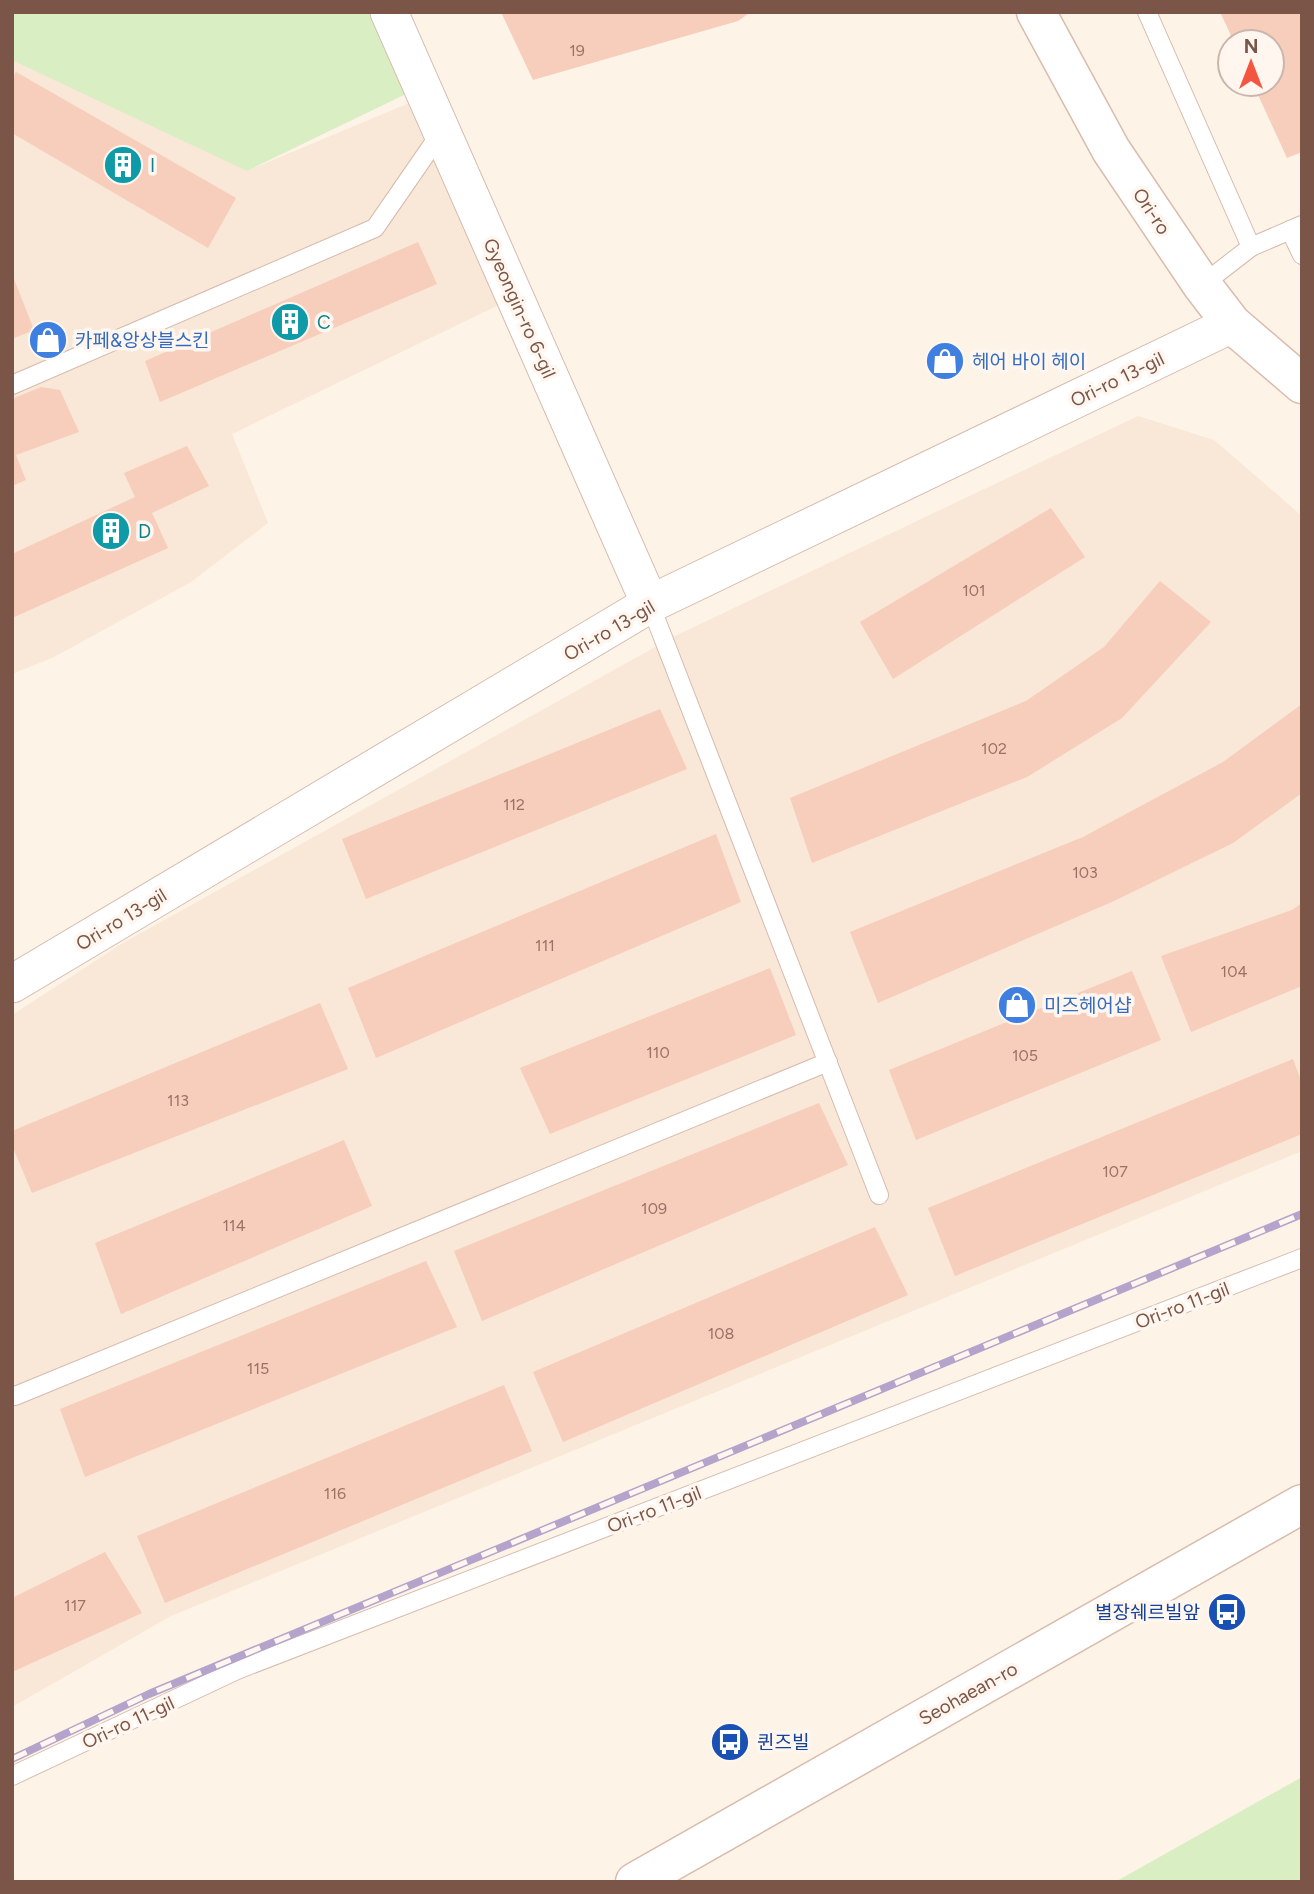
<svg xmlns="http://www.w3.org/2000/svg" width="1314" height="1894" font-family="Figtree,'Noto Sans KR',sans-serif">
<rect width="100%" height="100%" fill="#fef3e7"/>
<g fill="#f9e7d7">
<polygon points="12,50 247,171 426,96 515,297 232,434 268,523 191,582 54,657 12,674"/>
<polygon points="1138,416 1214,440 1302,516 1302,1151 171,1616 12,1707 12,1015 123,943 675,636"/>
</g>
<g fill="#d9eec3">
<polygon points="12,12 370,12 408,93 247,171 12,60"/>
<polygon points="1302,1777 1302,1882 1115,1882"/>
</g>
<g fill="#f7cdbc">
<polygon points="501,12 751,12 738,21 533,80"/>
<polygon points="1220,12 1302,12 1302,152 1287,158 1253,84 1272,84 1272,42 1234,42"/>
<polygon points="16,72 236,198 208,248 12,133 12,79"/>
<polygon points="418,242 437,284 160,402 145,361"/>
<polygon points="12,274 34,330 12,339"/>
<polygon points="41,387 60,390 79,432 16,455 26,480 12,486 12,399"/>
<polygon points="187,446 209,486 152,513 168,548 12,618 12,554 135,497 124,473"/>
<polygon points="1051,508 1085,557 893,679 860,622"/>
<polygon points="1160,581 1211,622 1122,718 1027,777 812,863 790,798 1026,701 1104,647"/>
<polygon points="1302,704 1302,793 1233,843 1114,901 878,1003 850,932 1083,837 1223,762"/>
<polygon points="660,709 687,769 366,899 342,839"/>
<polygon points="716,834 741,902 376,1058 348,988"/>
<polygon points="1302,903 1302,986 1191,1032 1161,956 1292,910"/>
<polygon points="770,968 796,1035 550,1134 520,1068"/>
<polygon points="1132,971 1161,1040 916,1140 889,1070"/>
<polygon points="320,1003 348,1069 32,1193 12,1145 12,1131"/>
<polygon points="1293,1059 1302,1083 1302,1134 955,1276 928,1208"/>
<polygon points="819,1103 848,1165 482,1321 454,1251"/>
<polygon points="344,1140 372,1206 121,1314 95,1243"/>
<polygon points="875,1227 908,1295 563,1442 533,1372"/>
<polygon points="426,1261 457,1327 85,1477 60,1409"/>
<polygon points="504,1385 532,1451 165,1603 137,1536"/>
<polygon points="105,1552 142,1613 12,1672 12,1598"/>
</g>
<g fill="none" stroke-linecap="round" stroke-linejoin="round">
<g stroke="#d5bbae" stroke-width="20">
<g id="service">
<polyline points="1147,12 1251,247"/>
<polyline points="1290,230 1302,255"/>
<polyline points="1202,285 1251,247 1302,225"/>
<polyline points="12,385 375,228 442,131"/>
<polyline points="650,604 879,1195"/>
<polyline points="12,1395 15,1396 828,1062"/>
<polyline points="12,1776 237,1670 1302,1258"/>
</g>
</g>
<g stroke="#d5bbae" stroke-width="39">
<g id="minor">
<polyline points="389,12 650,604"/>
<polyline points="12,984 650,604 1232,324"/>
</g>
</g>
<g stroke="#dabcad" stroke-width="41">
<g id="secondary">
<polyline points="1036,12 1111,150 1202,285 1232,324 1302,384"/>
<polyline points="635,1882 1302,1504"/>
</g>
</g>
<use href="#service" stroke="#fff" stroke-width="18"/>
<use href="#minor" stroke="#fff" stroke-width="37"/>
<use href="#secondary" stroke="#fff" stroke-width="38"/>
<g stroke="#b4a3ca" stroke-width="8">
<polyline id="rail" points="12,1759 149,1694 1302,1214"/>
</g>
<use href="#rail" stroke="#fff7ef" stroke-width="5" stroke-dasharray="16" stroke-linecap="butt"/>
</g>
<defs>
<g id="building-disc" transform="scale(2.0125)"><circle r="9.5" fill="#0f9aa8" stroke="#fff7ef"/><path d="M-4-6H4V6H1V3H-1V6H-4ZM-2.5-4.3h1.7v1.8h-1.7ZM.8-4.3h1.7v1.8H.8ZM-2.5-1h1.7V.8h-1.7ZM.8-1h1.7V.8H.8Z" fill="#fff"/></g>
<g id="shop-disc" transform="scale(2.0125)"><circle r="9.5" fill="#3f7fe0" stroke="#fff7ef"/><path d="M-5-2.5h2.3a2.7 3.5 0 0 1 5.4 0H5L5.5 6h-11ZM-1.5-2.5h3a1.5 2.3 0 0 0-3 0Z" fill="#fff"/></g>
<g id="bus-disc" transform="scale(2.0125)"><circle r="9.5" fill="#1a4fb4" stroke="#fff7ef"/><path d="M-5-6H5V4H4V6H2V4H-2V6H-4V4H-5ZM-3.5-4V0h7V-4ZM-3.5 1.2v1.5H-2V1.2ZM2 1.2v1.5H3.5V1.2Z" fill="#fff"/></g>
</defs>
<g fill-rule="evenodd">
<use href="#building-disc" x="123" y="165"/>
<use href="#building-disc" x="290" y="322"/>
<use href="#shop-disc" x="48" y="340"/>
<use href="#shop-disc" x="945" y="361"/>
<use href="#building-disc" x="111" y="531"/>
<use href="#shop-disc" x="1017" y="1005"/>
<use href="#bus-disc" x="1227" y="1612"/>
<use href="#bus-disc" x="730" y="1742"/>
</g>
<g text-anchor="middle" stroke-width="7" stroke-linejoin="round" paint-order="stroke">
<g font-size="16" fill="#9a7365">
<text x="577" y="56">19</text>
<text x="974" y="596">101</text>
<text x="994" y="754">102</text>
<text x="514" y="810">112</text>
<text x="1085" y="878">103</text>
<text x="545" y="951">111</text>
<text x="1234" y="977">104</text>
<text x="658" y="1058">110</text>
<text x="1025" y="1061">105</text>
<text x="178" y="1106">113</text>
<text x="1115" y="1177">107</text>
<text x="654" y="1214">109</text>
<text x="234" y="1231">114</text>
<text x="721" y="1339">108</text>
<text x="258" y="1374">115</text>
<text x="335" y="1499">116</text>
<text x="75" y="1611">117</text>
</g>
<g font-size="19" fill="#0d838f" stroke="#fff7ef" text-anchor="start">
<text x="150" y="172">I</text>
<text x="317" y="329">C</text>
<text x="138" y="538">D</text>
</g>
<g font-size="19" fill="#7b5548" stroke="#fff7ef">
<text transform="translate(1152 211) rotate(56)" y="7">Ori-ro</text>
<text transform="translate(520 308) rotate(66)" y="7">Gyeongin-ro 6-gil</text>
<text transform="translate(1117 379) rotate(-26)" y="7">Ori-ro 13-gil</text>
<text transform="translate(609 630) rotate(-30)" y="7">Ori-ro 13-gil</text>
<text transform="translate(121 919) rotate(-31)" y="7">Ori-ro 13-gil</text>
<text transform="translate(1182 1305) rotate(-21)" y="7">Ori-ro 11-gil</text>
<text transform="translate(654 1509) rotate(-21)" y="7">Ori-ro 11-gil</text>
<text transform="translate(968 1693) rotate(-29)" y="7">Seohaean-ro</text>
<text transform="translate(128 1722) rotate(-25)" y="7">Ori-ro 11-gil</text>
</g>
<g font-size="19" fill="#366cbe" stroke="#fff7ef" text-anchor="start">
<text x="75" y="347">카페&amp;앙상블스킨</text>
<text x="972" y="368">헤어 바이 헤이</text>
<text x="1044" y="1012">미즈헤어샵</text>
</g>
<g font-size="19" fill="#164399" stroke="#fff7ef" text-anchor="end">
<text x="1200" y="1619">별장쉐르빌앞</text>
<text x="757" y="1749" text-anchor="start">퀸즈빌</text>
</g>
</g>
<rect width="1314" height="1894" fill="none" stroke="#7b5548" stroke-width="28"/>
<g transform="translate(1251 63)"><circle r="33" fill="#fff7ef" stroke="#cab6ac" stroke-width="2"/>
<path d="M0-5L12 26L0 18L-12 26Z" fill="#f35541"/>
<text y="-10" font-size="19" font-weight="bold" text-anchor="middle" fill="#7b5548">N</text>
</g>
</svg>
